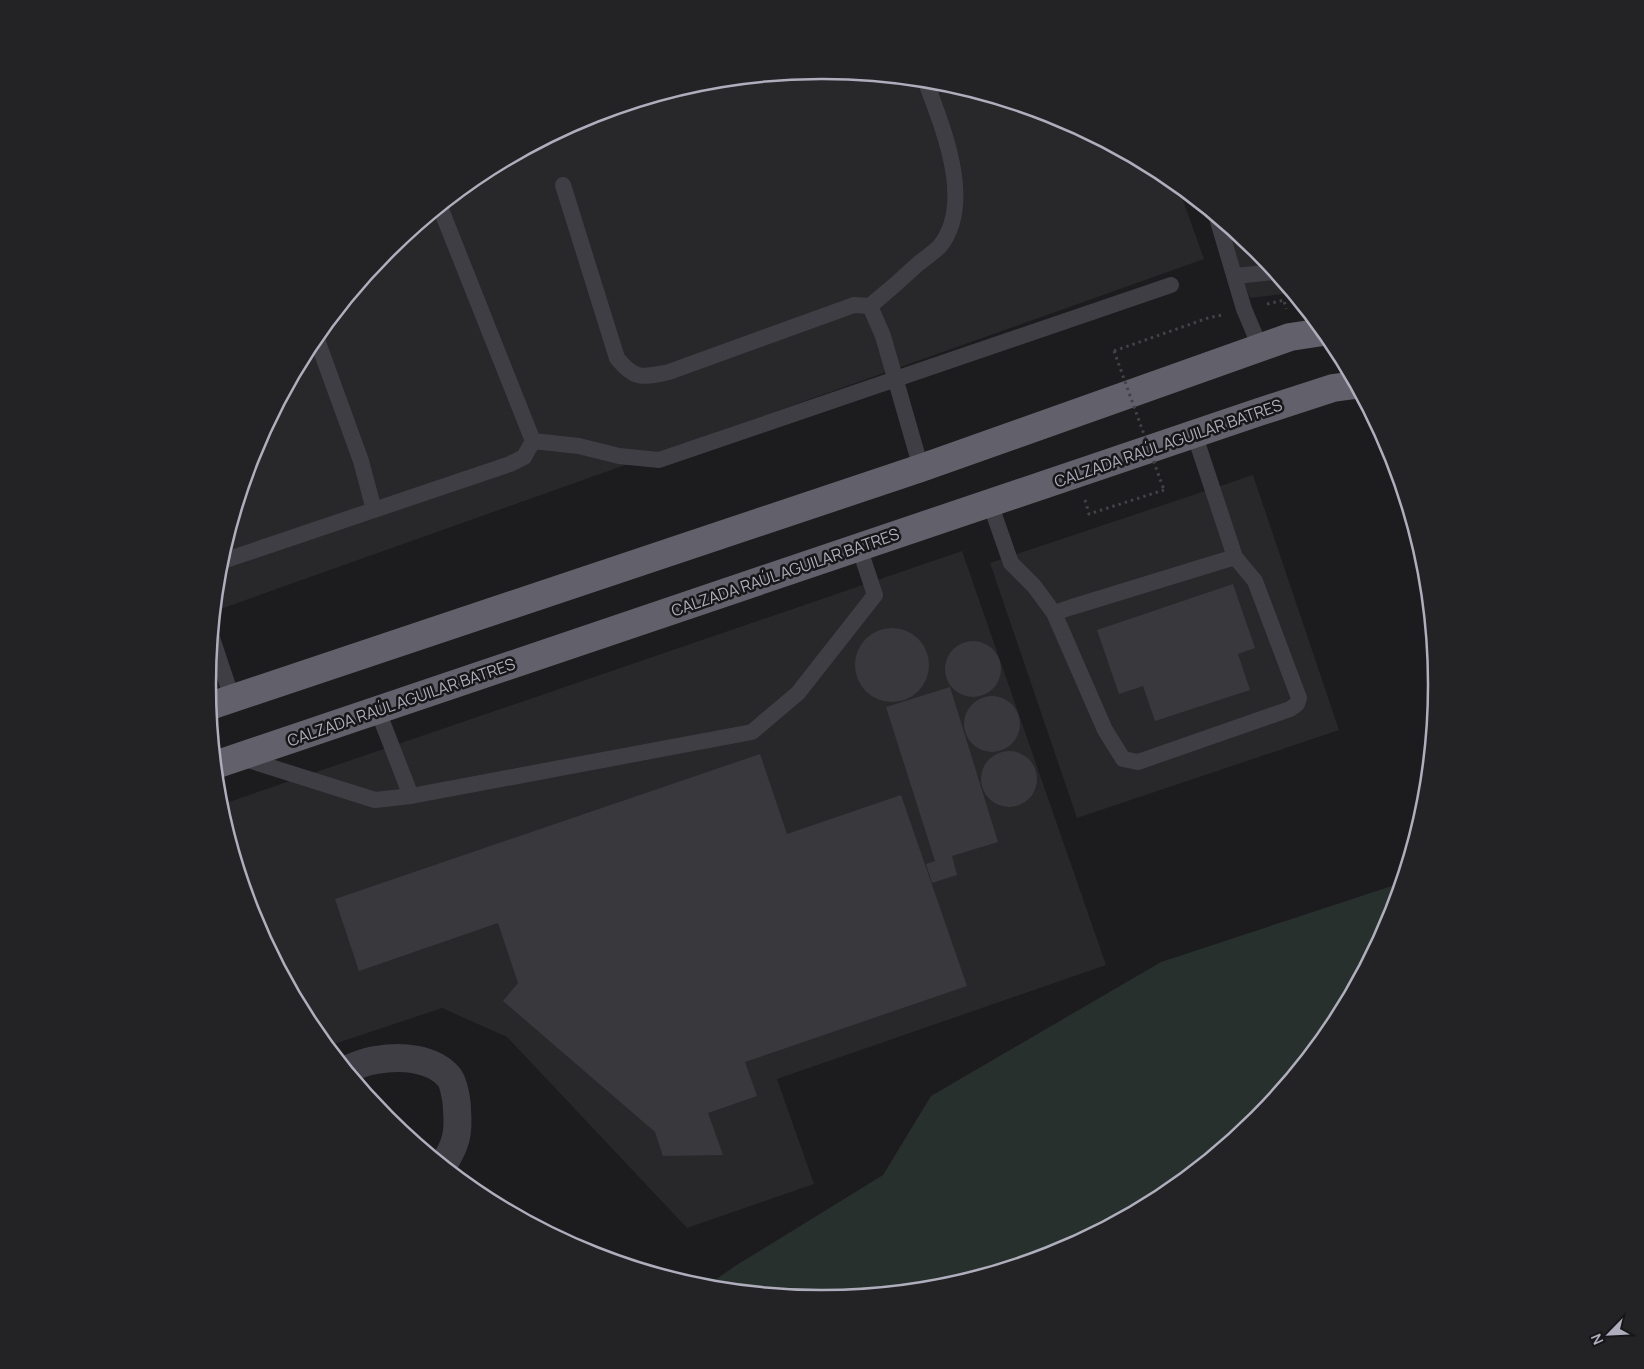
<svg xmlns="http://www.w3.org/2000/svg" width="1644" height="1369" font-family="Manrope,sans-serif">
<rect width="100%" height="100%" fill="#1c1b1d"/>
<g fill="#28272a">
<polygon points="822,70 942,82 1057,117 1164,174 1178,186 1204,259 215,611 219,564 254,449 311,343 388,250 481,173 587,117 702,82"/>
<polygon points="1222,222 1257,250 1292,293 1250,298"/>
<polygon points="1253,475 1339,730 1077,818 990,563"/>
<polygon points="962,551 1106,965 777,1079 814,1184 687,1228 507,1037 442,1008 328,1046 311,1026 254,919 220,805"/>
</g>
<polygon fill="#27302c" points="1401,883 1390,920 1333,1026 1256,1119 1163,1196 1057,1252 942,1287 822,1299 705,1287 735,1266 883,1175 931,1096 1161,962"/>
<g fill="#39383c">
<polygon points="1233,584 1255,648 1238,654 1250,690 1155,721 1143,686 1119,694 1097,630"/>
<circle cx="892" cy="665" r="37"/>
<circle cx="973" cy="669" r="28"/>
<polygon points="950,687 998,842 952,856 957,875 932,883 926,864 935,861 886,707"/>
<circle cx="992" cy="724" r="28"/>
<circle cx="1009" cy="779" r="28"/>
<polygon points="760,754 787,834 901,795 967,986 745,1062 757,1096 708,1113 723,1155 663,1156 655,1132 503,1001 518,983 498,923 359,971 335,899"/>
</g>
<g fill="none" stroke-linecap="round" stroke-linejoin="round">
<g stroke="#434249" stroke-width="3" stroke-dasharray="2.5 4" stroke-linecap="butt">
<polyline points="1267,304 1284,300 1286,309"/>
<polyline points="1114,351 1208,318 1222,315"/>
<polyline points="1085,500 1089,514 1164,490"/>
</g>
<g stroke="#3f3e44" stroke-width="16">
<path d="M563,185L617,358C635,381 644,377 669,372L854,305L870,306L883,336L921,468"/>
<polyline points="440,207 533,441"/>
<polyline points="1217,218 1244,309 1260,347"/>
<polyline points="1235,276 1275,272"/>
<path d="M870,306C887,292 903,278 919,263C926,258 934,252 940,246C975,202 942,126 925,80"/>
<polyline points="316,337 361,461 374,510"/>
<polyline points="1194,433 1235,557"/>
<polyline points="990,503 1011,563 1034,586 1054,613 1105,730 1123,759 1138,762 1290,709 1297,704 1299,698 1255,581 1235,557 1072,607 1054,613"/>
<polyline points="220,562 510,464 524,457 533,441 579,446 619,456 659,460 1171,285"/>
<polyline points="212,638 232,698"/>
<polyline points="378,711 411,796"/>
<polyline points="242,758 375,800 411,796 752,732 798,693 875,595 859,547"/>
</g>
<path stroke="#3f3e44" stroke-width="28" d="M347,1069C356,1066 366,1061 376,1060C400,1056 432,1057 449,1077C454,1083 457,1102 457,1110C459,1133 456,1145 443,1165"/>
<g stroke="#62606a" stroke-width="28">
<polyline points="210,706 921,468 1290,337 1323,332"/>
<polyline points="215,765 1259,412 1333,388 1355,385"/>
</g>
<polyline stroke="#434249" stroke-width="3" stroke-dasharray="2.5 4" stroke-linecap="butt" points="1114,351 1164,490"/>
</g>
<g text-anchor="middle" stroke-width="5" stroke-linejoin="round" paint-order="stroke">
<g font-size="16" fill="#afaebc" stroke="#171618">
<text transform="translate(1168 443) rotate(-19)" y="6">CALZADA RAÚL AGUILAR BATRES</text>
<text transform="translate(785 572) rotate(-19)" y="6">CALZADA RAÚL AGUILAR BATRES</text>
<text transform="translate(401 702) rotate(-19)" y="6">CALZADA RAÚL AGUILAR BATRES</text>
</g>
</g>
<path d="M0 0H1644V1369H0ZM821 79H823A605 605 0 0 1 1428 684V685A605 605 0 0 1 823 1290H821A605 605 0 0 1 216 685V684A605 605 0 0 1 821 79Z" fill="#232225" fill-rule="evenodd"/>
<path fill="none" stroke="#afaebc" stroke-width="2.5" d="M821 79H823A605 605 0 0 1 1428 684V685A605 605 0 0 1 823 1290H821A605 605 0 0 1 216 685V684A605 605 0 0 1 821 79Z"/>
<g transform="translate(1609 1334) rotate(246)" stroke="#171618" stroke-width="4" paint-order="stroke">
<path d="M0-4L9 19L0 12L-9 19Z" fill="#afaebc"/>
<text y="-8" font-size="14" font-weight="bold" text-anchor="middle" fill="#afaebc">N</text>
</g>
</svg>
